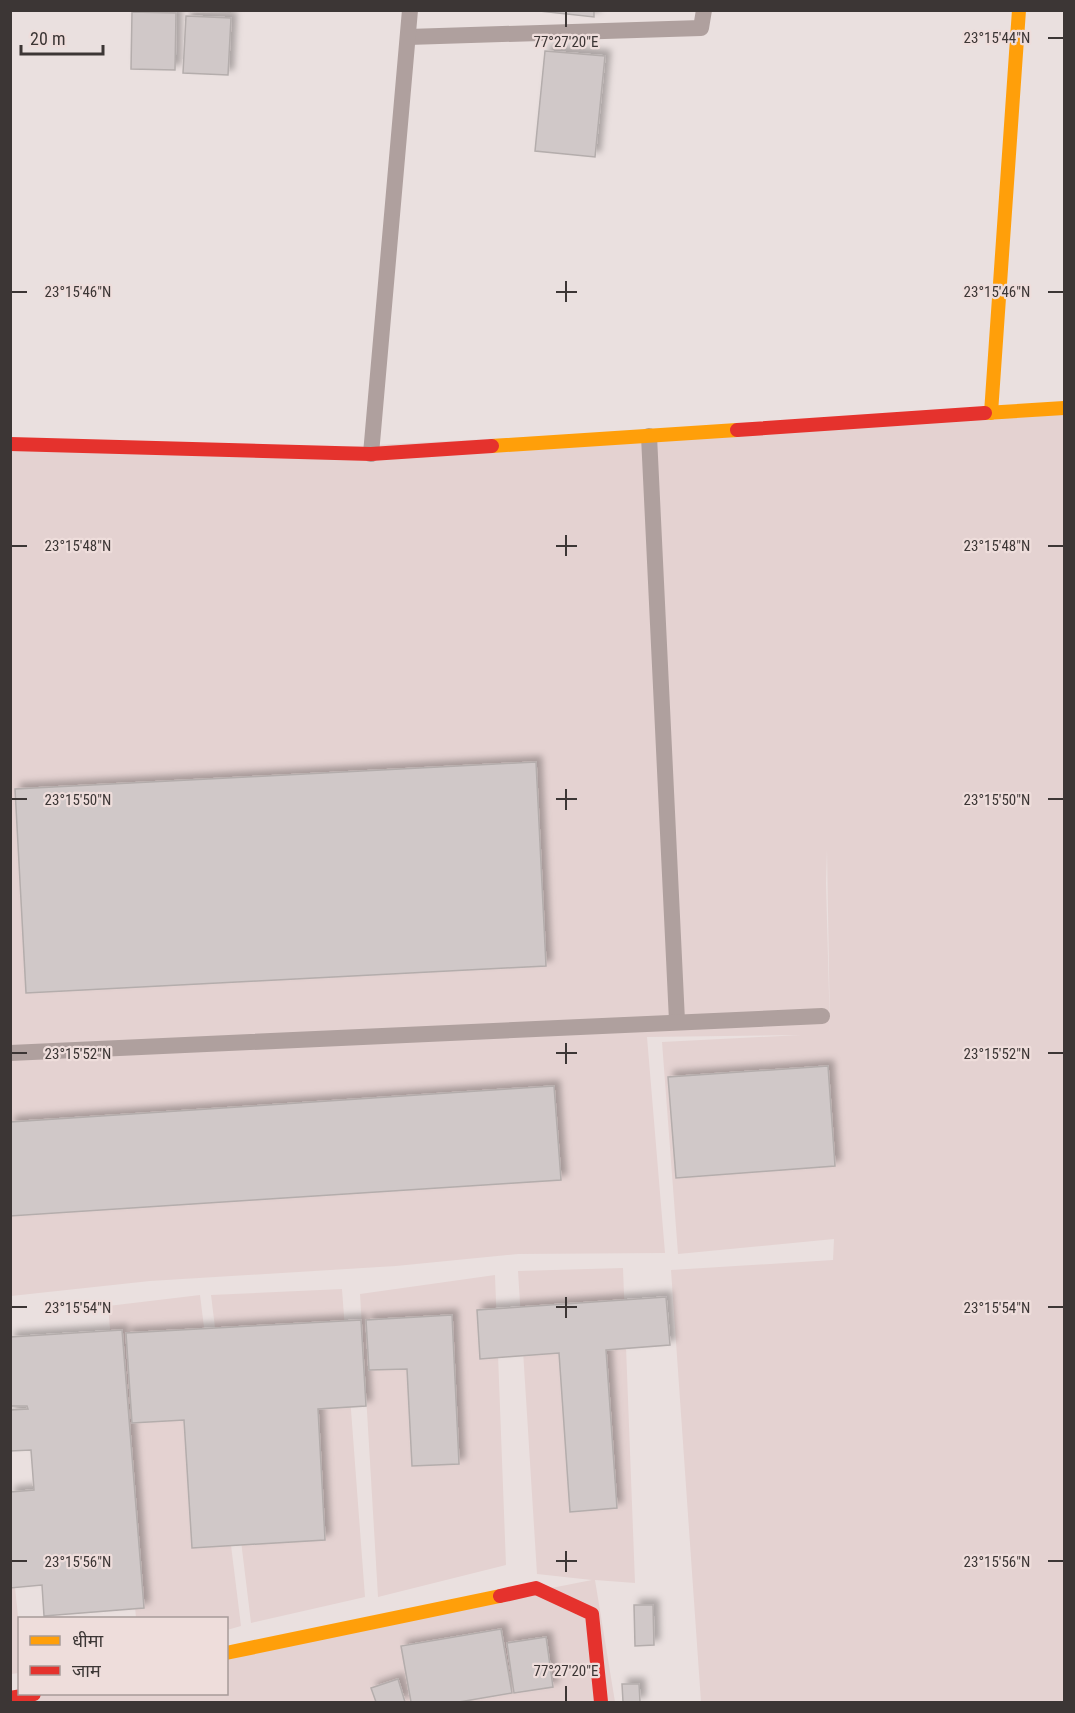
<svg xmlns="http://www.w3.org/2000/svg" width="1075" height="1713" font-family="'Roboto Condensed','Noto Sans Devanagari',sans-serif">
<defs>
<filter id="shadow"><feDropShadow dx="5.5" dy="-5.5" stdDeviation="3" flood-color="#0004"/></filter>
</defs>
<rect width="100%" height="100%" fill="#eae0df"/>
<g fill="#e4d2d1" fill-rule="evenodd">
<path d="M1064,408V1702H701L671,1270L833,1260L834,1239L678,1254L662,1042L801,1035L647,1037L665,1253L518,1254L396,1266L150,1281L11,1296V444L265,451ZM827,850L830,1031V1032L826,883Z"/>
<polygon points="623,1268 635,1583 595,1580 615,1702 11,1702 25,1694 226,1694 227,1652 592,1580 537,1574 518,1271"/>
<polygon points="495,1275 506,1565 378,1597 360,1294"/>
<polygon points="342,1289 365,1597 251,1623 211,1295"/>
<polygon points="200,1295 241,1626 227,1630 226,1618 136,1618 108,1306"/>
<polygon points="10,1540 20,1635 19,1673 11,1674"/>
</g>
<g fill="#d0c8c8" stroke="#b4adac" stroke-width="1.5" filter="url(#shadow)">
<polygon points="176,10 231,10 231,12 176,11"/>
<polygon points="530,10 594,10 594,17"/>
<polygon points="132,12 176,13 175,70 131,69"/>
<polygon points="186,16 231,18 228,75 183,73"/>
<polygon points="545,51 605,56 595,157 535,151"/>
<polygon points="536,762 546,966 26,993 15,789"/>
<polygon points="828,1066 835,1166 676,1178 668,1077"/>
<polygon points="554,1086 561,1180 10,1216 10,1122"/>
<polygon points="666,1297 670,1345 606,1350 617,1508 570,1512 559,1353 480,1359 477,1310"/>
<polygon points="452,1315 459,1464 412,1466 407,1369 369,1370 366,1320"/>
<polygon points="361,1320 366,1406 318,1409 325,1540 192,1548 184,1420 132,1423 126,1333"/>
<polygon points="122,1330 144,1608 44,1616 42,1585 10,1588 10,1492 34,1490 31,1450 10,1451 10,1410 28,1409 27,1406 10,1406 10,1337"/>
<polygon points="634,1605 653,1605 654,1645 635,1646"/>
<polygon points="501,1629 512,1693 459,1702 411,1702 401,1646"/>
<polygon points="546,1637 553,1687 514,1693 507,1643"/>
<polygon points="398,1679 405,1702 376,1702 371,1688"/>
<polygon points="622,1684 639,1684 640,1702 623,1702"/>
</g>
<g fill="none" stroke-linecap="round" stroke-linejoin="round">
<g stroke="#afa09e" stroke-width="16">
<polyline points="408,37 701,28 704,10"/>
<polyline points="649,436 677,1021"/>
<polyline points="371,454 410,10"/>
<polyline points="10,1053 822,1016"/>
</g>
<g stroke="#ff9f0a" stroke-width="14">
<polyline points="985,413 1064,408"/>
<polyline points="991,413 1019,10"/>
<polyline points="492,446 737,430"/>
<polyline points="226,1653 500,1596"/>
</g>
<g stroke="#e5322d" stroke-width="14">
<polyline points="737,430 985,413"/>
<polyline points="10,444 371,454 492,446"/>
<polyline points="500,1596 536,1588 592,1614 601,1702"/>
<polyline points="10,1698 34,1694"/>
</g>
</g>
<path fill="none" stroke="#3c3635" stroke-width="2" d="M566,12V27M1048,38H1063M566,281V302M12,292H27M556,292H577M1048,292H1063M566,535V556M12,546H27M556,546H577M1048,546H1063M566,789V810M12,799H27M556,799H577M1048,799H1063M566,1043V1064M12,1053H27M556,1053H577M1048,1053H1063M566,1297V1318M12,1307H27M556,1307H577M1048,1307H1063M566,1551V1572M12,1561H27M556,1561H577M1048,1561H1063M566,1686V1701"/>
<g font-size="15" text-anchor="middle" fill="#3c3635" stroke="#eedddb" stroke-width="4.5" stroke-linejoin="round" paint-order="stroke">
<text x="997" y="43">23°15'44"N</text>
<text x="566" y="47">77°27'20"E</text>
<text x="997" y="297">23°15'46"N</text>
<text x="78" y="297">23°15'46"N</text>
<text x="997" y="551">23°15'48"N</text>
<text x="78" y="551">23°15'48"N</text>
<text x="997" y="805">23°15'50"N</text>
<text x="78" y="805">23°15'50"N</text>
<text x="997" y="1059">23°15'52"N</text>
<text x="78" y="1059">23°15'52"N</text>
<text x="997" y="1313">23°15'54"N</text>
<text x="78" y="1313">23°15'54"N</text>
<text x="997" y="1567">23°15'56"N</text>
<text x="78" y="1567">23°15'56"N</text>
<text x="566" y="1676">77°27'20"E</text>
</g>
<rect width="1075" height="1713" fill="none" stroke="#3c3635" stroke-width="24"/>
<rect x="18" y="1617" width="210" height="78" fill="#eedddb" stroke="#a79a99" stroke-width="1.5"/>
<rect x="30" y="1636" width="30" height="9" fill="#ff9f0a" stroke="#a79a99" stroke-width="1.5"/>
<text x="72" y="1647" font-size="18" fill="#3c3635">धीमा</text>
<rect x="30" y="1666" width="30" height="9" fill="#e5322d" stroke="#a79a99" stroke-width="1.5"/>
<text x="72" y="1677" font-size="18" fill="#3c3635">जाम</text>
<path d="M21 45v9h82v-9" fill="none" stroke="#3c3635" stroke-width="3"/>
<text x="30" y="45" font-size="18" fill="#3c3635" stroke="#eedddb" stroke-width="4.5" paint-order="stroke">20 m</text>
</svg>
